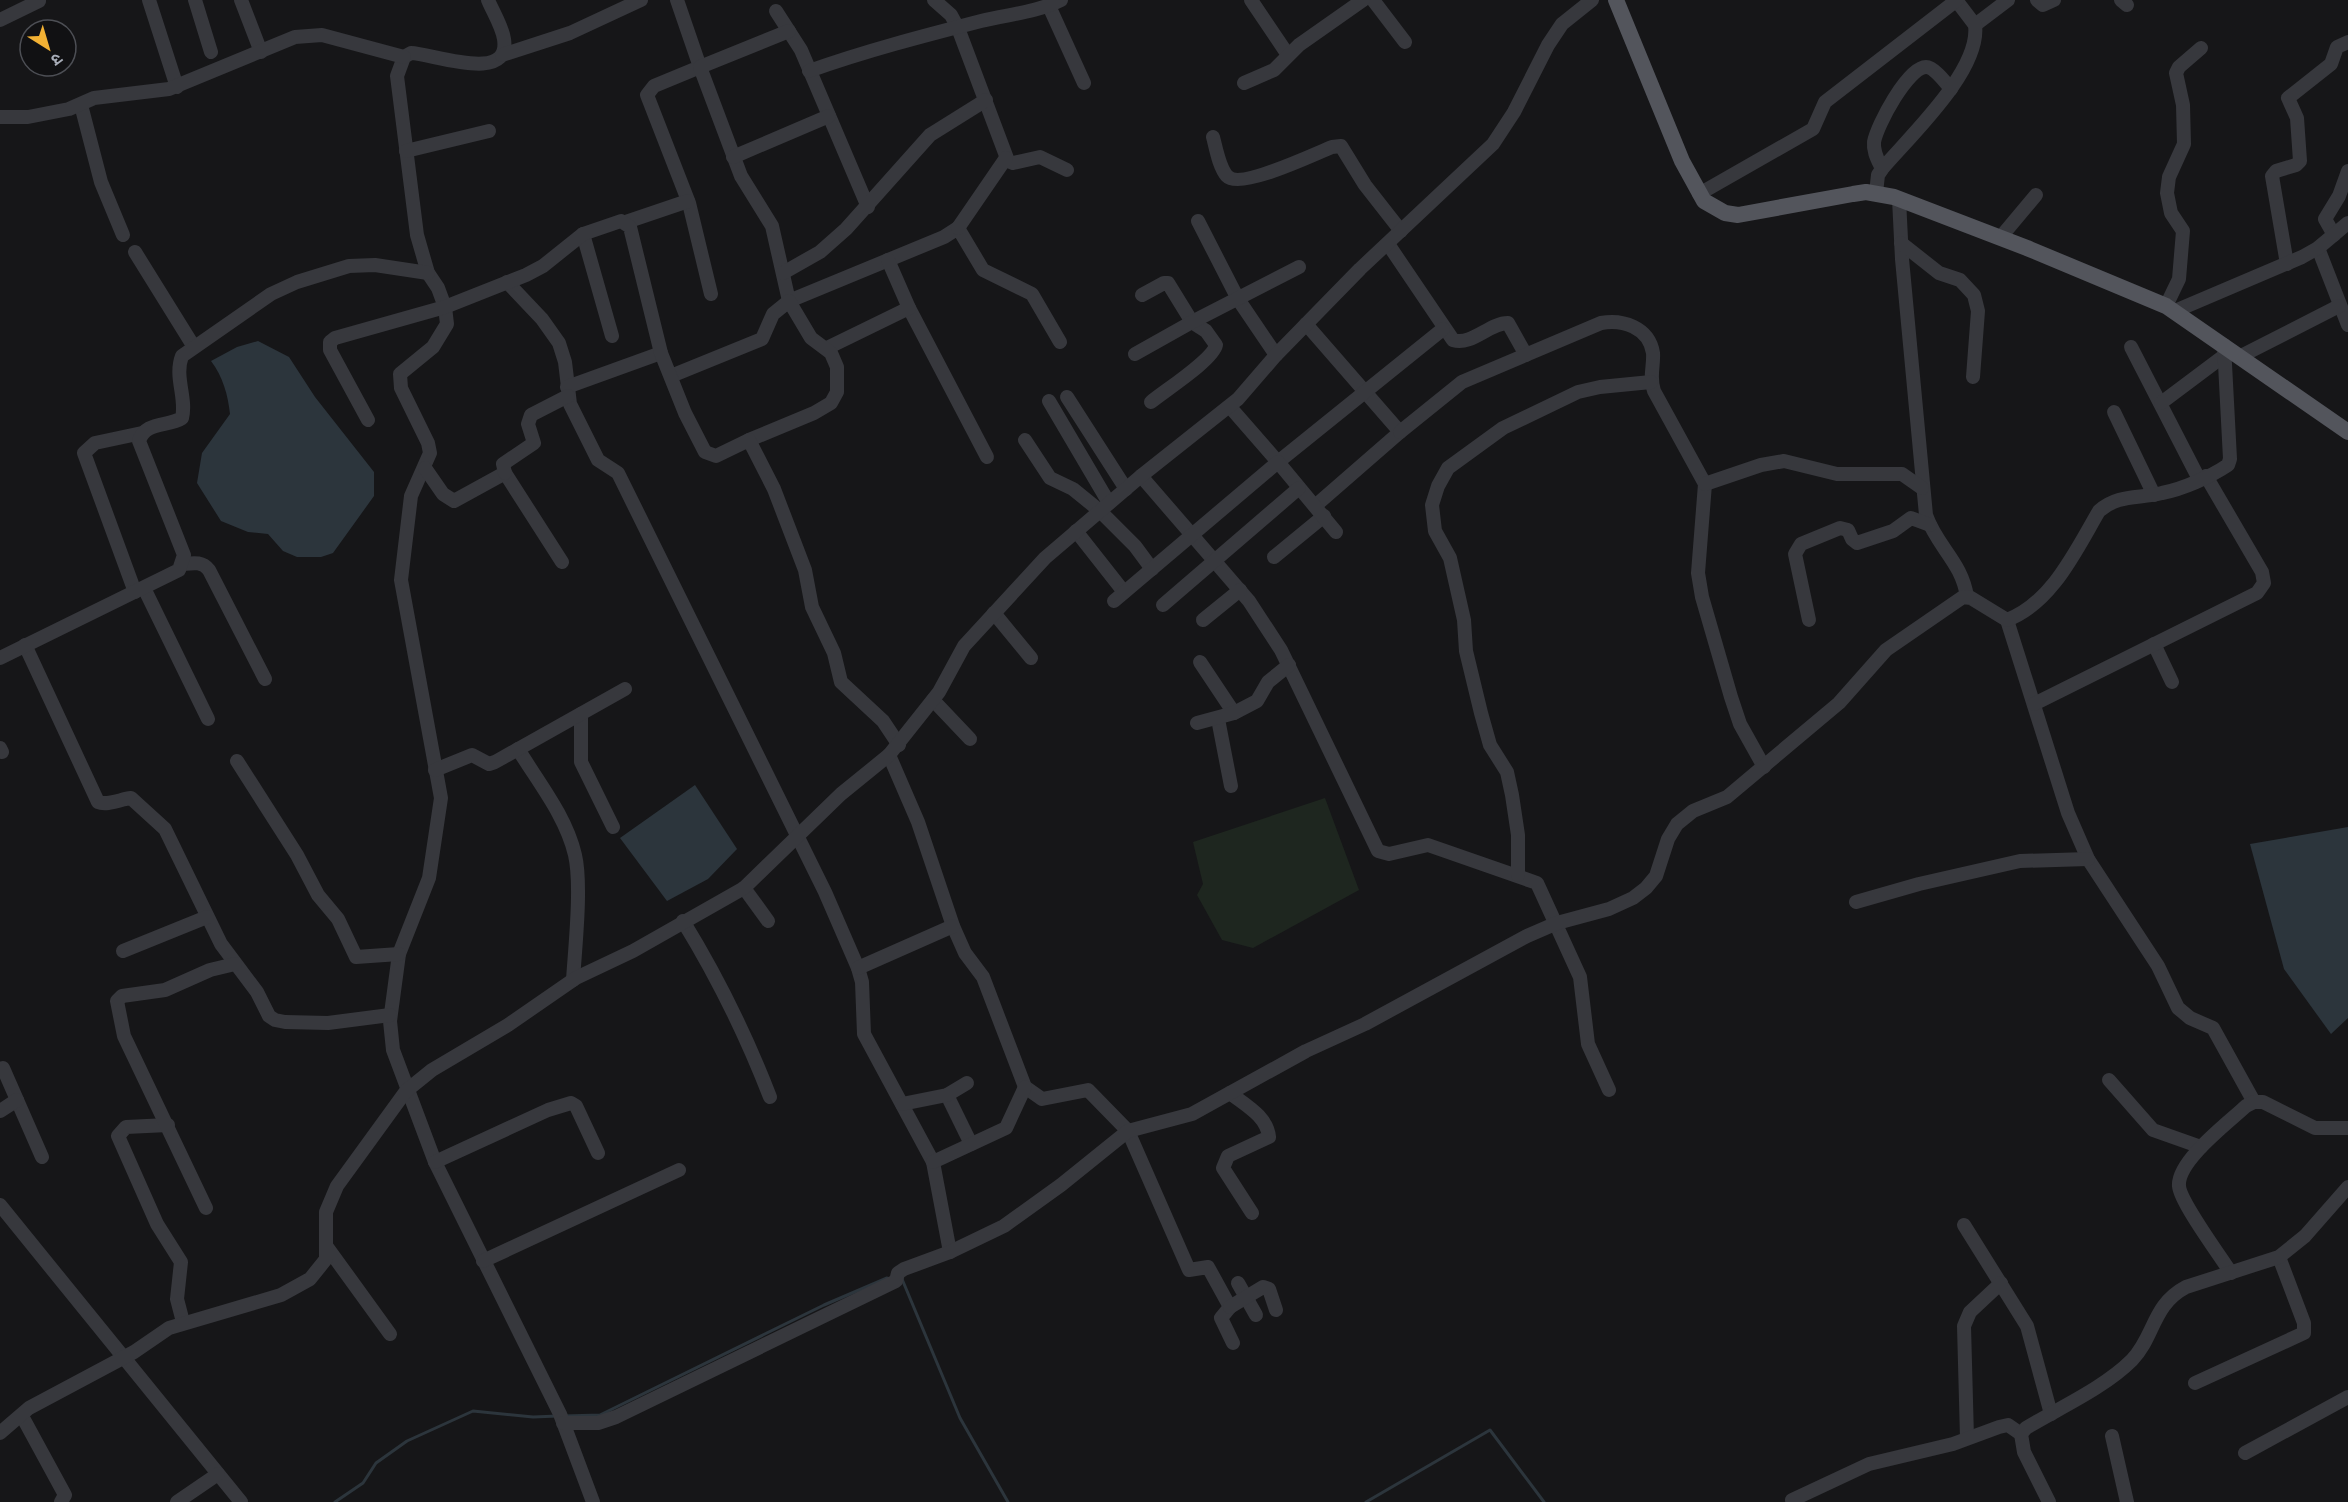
<svg xmlns="http://www.w3.org/2000/svg" width="2348" height="1502" font-family="Commissioner,'Noto Sans Devanagari',sans-serif">
<rect width="100%" height="100%" fill="#161618"/>
<polygon fill="#1e261f" points="1325,798 1359,890 1253,948 1222,940 1197,895 1203,884 1193,842"/>
<g fill="#2c353c">
<path d="M258,341L289,357L315,397L374,472V496L333,553L321,557H297L283,551L268,534L248,532L221,521L197,483L202,453L230,414C228,395 223,377 211,361L237,347Z"/>
<polygon points="695,785 737,849 708,879 667,901 620,838"/>
<polygon points="2348,827 2348,1018 2331,1034 2284,969 2250,844"/>
</g>
<g fill="none" stroke-linecap="round" stroke-linejoin="round">
<g stroke="#2c353c" stroke-width="3">
<polyline points="902,1279 960,1418 1008,1502"/>
<polyline points="564,1416 600,1415 824,1305 887,1278"/>
<polyline points="335,1502 363,1483 376,1463 407,1441 473,1411 533,1417 558,1416"/>
<polyline points="1366,1502 1490,1430 1544,1502"/>
</g>
<g stroke="#37383d" stroke-width="14">
<polyline points="149,0 177,87"/>
<polyline points="195,0 211,52"/>
<polyline points="241,0 261,52"/>
<path d="M488,0C493,12 502,26 504,39C511,84 434,54 411,53L404,57L397,76L417,235L428,273L438,288L445,307L447,324L433,347L400,374L401,388L428,443L430,453L411,496L401,580L441,798L429,878L399,954L390,1021L393,1050L435,1162L560,1414L593,1502"/>
<polyline points="677,0 700,67 654,86 647,95 689,203 711,294"/>
<polyline points="934,0 951,15 958,28 1008,161 1013,163 1040,157 1067,170"/>
<polyline points="1251,0 1288,55"/>
<polyline points="1373,0 1405,42"/>
<polyline points="2037,0 2043,5 2054,0"/>
<polyline points="2121,0 2127,5"/>
<polyline points="1049,6 1084,83"/>
<polyline points="776,11 801,50 868,207"/>
<polyline points="0,20 39,1"/>
<polyline points="1975,25 2008,0"/>
<polyline points="789,31 700,67 741,176 772,226 789,301 944,237 958,228 983,270 1032,294 1060,342"/>
<polyline points="502,55 570,33 641,0"/>
<path d="M809,71C865,51 923,36 981,21C1009,14 1035,13 1061,0"/>
<polyline points="1244,83 1274,70 1299,45 1363,0"/>
<polyline points="81,105 101,182 123,235"/>
<polyline points="0,117 28,117 69,109 94,98 169,89 295,37 322,35 404,57"/>
<path d="M1213,137C1216,148 1219,167 1227,176C1240,190 1314,154 1332,147L1341,146L1365,185L1401,231"/>
<polyline points="406,151 489,131"/>
<polyline points="733,157 829,116"/>
<path d="M1882,169C1878,160 1873,152 1874,142C1877,125 1908,67 1926,67C1934,67 1946,83 1951,89"/>
<path d="M1876,193L1878,175L1882,169C1911,135 1981,70 1975,25L1956,0"/>
<polyline points="1699,194 1813,129 1825,102 1957,0"/>
<path d="M1899,199L1902,259L1926,515C1937,547 1962,562 1967,597"/>
<polyline points="1198,221 1238,299 1276,355"/>
<polyline points="626,222 688,201"/>
<polyline points="958,228 1006,158"/>
<polyline points="583,234 612,336"/>
<polyline points="2334,235 2325,219 2339,196 2348,171"/>
<polyline points="2000,238 2036,195"/>
<polyline points="1901,243 1939,273 1960,280 1974,295 1978,311 1973,377"/>
<path d="M1388,244L1453,340C1472,346 1489,323 1508,323L1526,355"/>
<polyline points="2318,248 2348,325"/>
<polyline points="135,252 194,347"/>
<polyline points="2287,264 2272,176 2276,171 2296,165 2300,161 2297,118 2288,98 2331,64 2337,47 2348,42"/>
<polyline points="783,273 820,252 846,229 930,135 986,100"/>
<polyline points="507,282 542,319 559,343 565,362 570,404 598,460 618,473 825,892 858,968 862,982 864,1034 933,1162 950,1252"/>
<path d="M1142,295L1164,283H1168L1192,322L1206,331L1216,345C1213,360 1164,391 1151,402"/>
<polyline points="2166,306 2179,279 2183,231 2171,213 2167,193 2169,177 2184,144 2183,105 2176,73 2179,67 2201,48"/>
<polyline points="909,308 987,457"/>
<polyline points="2175,311 2302,257 2318,248 2348,223"/>
<polyline points="1306,324 1400,432 1315,506"/>
<polyline points="2131,347 2199,479"/>
<polyline points="827,348 909,308 888,260"/>
<polyline points="1135,354 1192,322 1299,267"/>
<polyline points="2241,356 2339,306"/>
<polyline points="671,376 762,339 773,314 789,301 811,338 831,353 837,367 837,392 831,403 814,413 749,440"/>
<polyline points="567,387 661,353"/>
<polyline points="1067,397 1126,489"/>
<polyline points="1049,401 1109,503"/>
<polyline points="2161,403 2225,355"/>
<polyline points="1230,407 1278,462 1443,329"/>
<polyline points="2114,412 2154,495"/>
<polyline points="368,420 330,350 330,342 335,338 445,307 526,275 543,266 583,234 621,221 630,227 661,353 685,413 705,452 716,456 749,440 774,489 805,570 812,607 834,653 841,682 883,721 899,745"/>
<path d="M1400,432L1462,382L1601,323C1622,319 1649,327 1653,353C1654,366 1649,377 1654,391L1705,484L1698,573L1702,597L1731,697L1740,724L1764,767"/>
<polyline points="1025,440 1050,478 1073,489 1100,511 1135,546 1152,569"/>
<polyline points="425,468 443,494 454,501 505,473 562,562"/>
<polyline points="505,473 503,464 534,443 528,424 531,415 568,396"/>
<polyline points="1141,476 1249,601 1281,650 1378,851 1389,854 1428,845 1537,883 1580,977 1588,1044 1609,1090"/>
<polyline points="1705,484 1761,465 1784,461 1837,474 1902,474 1922,488"/>
<polyline points="1076,531 1124,592"/>
<polyline points="1274,557 1324,516"/>
<path d="M183,564C193,563 202,561 209,570L265,679"/>
<polyline points="144,588 208,719"/>
<polyline points="135,592 84,453 95,443 142,433"/>
<polyline points="1114,601 1278,462 1336,532"/>
<polyline points="1163,605 1299,488"/>
<polyline points="994,613 1031,658"/>
<polyline points="1203,620 1240,590"/>
<polyline points="1809,620 1795,554 1801,544 1840,528 1848,530 1852,539 1857,543 1893,531 1911,518 1930,525"/>
<polyline points="2007,620 2068,813 2088,859 2158,966 2178,1008 2190,1018 2213,1028 2254,1102"/>
<polyline points="2154,644 2172,682"/>
<path d="M25,645L98,802C107,806 121,799 131,798L165,829L221,944L257,992L269,1016L275,1020L285,1022L328,1023L390,1015"/>
<path d="M0,658L179,570L184,555L139,441C145,421 168,427 182,418C187,398 174,377 182,356L271,294L297,282L349,266L375,265L428,273"/>
<polyline points="1200,662 1234,713"/>
<polyline points="933,700 970,739"/>
<polyline points="2034,704 2257,593 2264,583 2262,572 2206,476"/>
<polyline points="581,714 581,762 613,827"/>
<polyline points="1218,719 1231,786"/>
<polyline points="1197,723 1234,713 1257,701 1268,682 1289,665"/>
<polyline points="0,748 2,752"/>
<path d="M518,749C538,782 566,816 575,855C582,885 575,948 573,980"/>
<polyline points="889,755 918,822 953,926 965,953 983,977 1025,1087 1042,1099 1088,1090 1128,1131 1189,1270 1208,1267 1230,1307 1221,1318 1233,1343"/>
<polyline points="237,761 297,855 318,895 338,919 356,957 399,954"/>
<polyline points="435,770 472,755 489,764 495,762 625,689"/>
<polyline points="1518,875 1518,835 1512,795 1507,772 1490,745 1481,713 1466,651 1464,620 1450,558 1435,531 1432,505 1438,486 1448,468 1503,428 1578,392 1600,387 1651,382"/>
<polyline points="744,888 768,921"/>
<polyline points="1856,902 1919,884 2020,861 2088,859"/>
<path d="M683,921C718,978 746,1035 770,1097"/>
<polyline points="123,951 207,917"/>
<polyline points="858,968 953,926"/>
<polyline points="3,1068 42,1157"/>
<polyline points="2109,1080 2153,1130 2201,1147"/>
<path d="M1230,1093C1245,1105 1267,1116 1269,1137L1228,1156L1223,1168L1252,1213"/>
<polyline points="947,1095 971,1144"/>
<polyline points="902,1104 947,1095 967,1083"/>
<polyline points="0,1111 17,1100"/>
<polyline points="168,1125 126,1127 118,1136 157,1224 181,1262 177,1299 183,1322"/>
<polyline points="435,1162 548,1110 571,1103 576,1106 598,1153"/>
<polyline points="933,1162 1006,1128 1025,1087"/>
<polyline points="0,1205 241,1502"/>
<polyline points="206,1208 124,1036 117,1001 122,996 165,990 210,970 235,964"/>
<polyline points="1964,1225 2027,1326 2051,1414"/>
<polyline points="327,1247 390,1334"/>
<polyline points="483,1261 679,1170"/>
<path d="M2231,1273C2221,1257 2180,1202 2179,1186C2177,1161 2228,1123 2246,1106L2254,1102H2263L2315,1128H2348"/>
<polyline points="1238,1283 1256,1315"/>
<polyline points="1230,1307 1263,1287 1269,1289 1276,1310"/>
<polyline points="2195,1383 2304,1333 2304,1323 2279,1257"/>
<polyline points="22,1416 65,1495 61,1502"/>
<path d="M563,1423H598L616,1417L896,1281L898,1273L904,1269L950,1252L1004,1226L1061,1185L1128,1131L1192,1114L1306,1051L1365,1024L1527,936L1557,923L1609,909L1633,898L1646,888L1656,876L1668,839L1677,824L1693,811L1727,797L1839,703L1886,650L1963,597L1971,598L2007,620C2052,603 2076,550 2099,511C2118,494 2139,499 2162,493C2183,489 2210,477 2228,465L2230,459L2224,345"/>
<polyline points="0,1433 29,1408 134,1352 169,1328 281,1295 310,1279 326,1259 326,1212 337,1186 406,1091 432,1070 508,1025 576,978 633,951 744,888 841,794 889,755 939,692 964,646 1045,558 1141,476 1238,399 1276,355 1360,269 1493,144 1514,112 1548,45 1562,24 1592,0"/>
<polyline points="2112,1436 2127,1502"/>
<polyline points="1967,1438 1964,1326 1970,1312 2001,1283"/>
<polyline points="2245,1453 2348,1397"/>
<polyline points="1792,1500 1869,1464 1953,1444 1999,1427 2008,1425 2021,1434"/>
<polyline points="177,1502 218,1474"/>
<path d="M2049,1502L2024,1452L2021,1434L2026,1428C2059,1408 2104,1388 2132,1360C2155,1336 2152,1305 2186,1287L2279,1257L2305,1236L2348,1187"/>
</g>
<polyline stroke="#53555c" stroke-width="16" points="1616,0 1682,161 1704,201 1725,213 1738,215 1853,194 1866,192 1894,197 2027,248 2166,306 2348,432"/>
</g>
<g transform="translate(48 48) rotate(143)"><circle r="28" fill="#111113" stroke="#4d4f55" stroke-width="1.5"/>
<path d="M0-4.5L10 22L0 15L-10 22Z" fill="#f2b134"/>
<text y="-9" font-size="16" font-weight="bold" text-anchor="middle" fill="#a8adb8">उ</text>
</g>
</svg>
